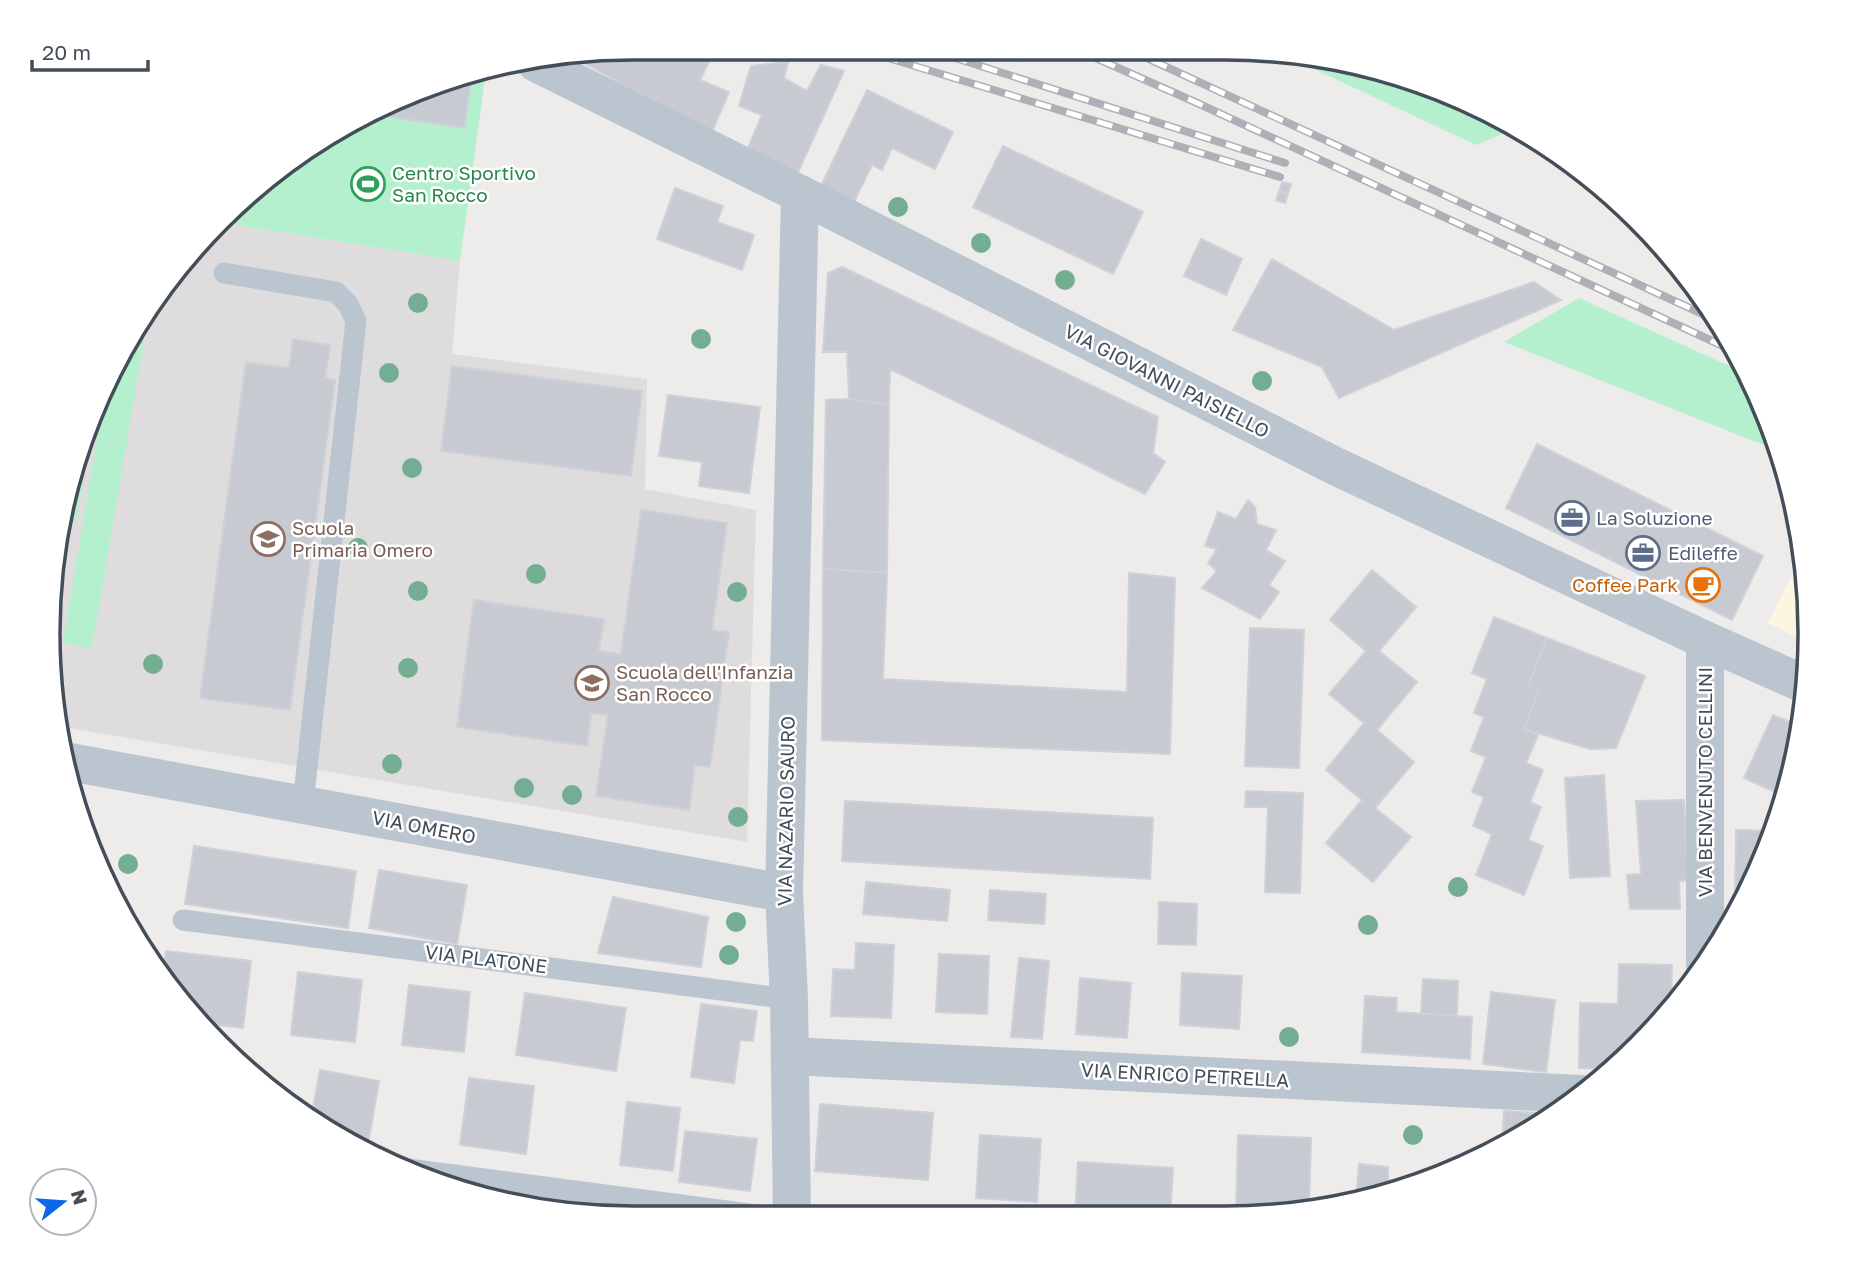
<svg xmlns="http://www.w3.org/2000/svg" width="1858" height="1265" font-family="'Golos Text',sans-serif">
<rect width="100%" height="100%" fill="#eeebeb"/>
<polygon fill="#fcf5e0" points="1803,554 1811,632 1810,644 1768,623"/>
<polygon fill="#dfdcdd" points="225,223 460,261 452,354 647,379 645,489 756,510 747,842 57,726 49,594 92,409 168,276"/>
<g fill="#b4f0cd">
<polygon points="971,47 1026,47 1020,63"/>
<polygon points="1280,53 1339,58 1485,108 1514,129 1476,145"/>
<polygon points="486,71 460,261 225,223 307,146 445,78"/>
<polygon points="1579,298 1749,375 1766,408 1779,451 1504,342"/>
<polygon points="149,310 92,648 63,643 106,384"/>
<polygon points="97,399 76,523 66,521 92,409"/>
</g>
<g fill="#c7cad1" stroke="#ced1d7" stroke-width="2">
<polygon points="632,47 682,47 711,58 700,80 729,92 711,134 577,59 579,56"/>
<polygon points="788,62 784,78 807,91 821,65 844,71 794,181 745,155 762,115 739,106 751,66"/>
<polygon points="472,74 464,128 372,114 445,78"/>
<polygon points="867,90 953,132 935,169 892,148 882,170 872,165 852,206 819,190"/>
<polygon points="1003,146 1143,212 1113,274 973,207"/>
<polygon points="1282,182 1291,184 1288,193 1280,190"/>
<polygon points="675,188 723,206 717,222 754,235 742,270 657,239"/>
<polygon points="1279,191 1288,194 1285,203 1276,200"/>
<polygon points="1201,239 1242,259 1226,295 1184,276"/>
<polygon points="1272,259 1394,330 1534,282 1561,300 1339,398 1322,367 1233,330"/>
<polygon points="842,267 1158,417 1153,453 1165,462 1145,494 890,369 889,405 849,399 847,352 823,352 828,273"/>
<polygon points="293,339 330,345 325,378 335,380 290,710 200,698 246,362 289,368"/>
<polygon points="452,366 642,391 631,476 441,451"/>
<polygon points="668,395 760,407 749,493 699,486 702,462 659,456"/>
<polygon points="849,399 889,405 887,573 823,569 826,400"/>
<polygon points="1537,444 1763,556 1732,620 1506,508"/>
<polygon points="1248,500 1255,507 1257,524 1276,530 1266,550 1285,561 1269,585 1279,592 1260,619 1202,588 1217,571 1208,563 1217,549 1205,546 1218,512 1236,519"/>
<polygon points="641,510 727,523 712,630 729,632 710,767 695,765 689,810 596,796 608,715 591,713 587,746 457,727 474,600 604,619 599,651 621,654"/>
<polygon points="62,536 65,536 51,624 49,594"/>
<polygon points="823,569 887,573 883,679 1127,692 1129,573 1175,578 1170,754 822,740"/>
<polygon points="1372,570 1416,607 1379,651 1417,682 1377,730 1414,762 1375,808 1411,837 1373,882 1326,843 1362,800 1326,770 1364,723 1329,694 1366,651 1330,620"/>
<polygon points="1494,617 1547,638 1528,686 1539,690 1524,729 1538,735 1526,763 1543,770 1530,802 1541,807 1528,840 1543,846 1524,895 1476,875 1492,834 1473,826 1484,797 1472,792 1486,757 1471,751 1484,717 1474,713 1487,679 1472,673"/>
<polygon points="1250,628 1304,630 1299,768 1245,766"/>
<polygon points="1547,638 1645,676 1616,748 1590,749 1524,729 1539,690 1528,686"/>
<polygon points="1773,715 1801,727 1800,746 1784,796 1744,778"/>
<polygon points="1604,775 1610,876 1570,878 1565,778"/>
<polygon points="1246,791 1303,793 1300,893 1265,892 1268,807 1245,807"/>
<polygon points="1684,800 1688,880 1679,881 1680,909 1630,909 1627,875 1641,874 1636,801"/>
<polygon points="845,801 1153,818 1150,879 842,861"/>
<polygon points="1736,830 1774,831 1766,856 1744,899 1735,899"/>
<polygon points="194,846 356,871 348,928 185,904"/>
<polygon points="379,870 467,885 457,944 369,928"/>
<polygon points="866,882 950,890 947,921 863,914"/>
<polygon points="990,890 1046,894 1044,924 988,920"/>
<polygon points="613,897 708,917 701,967 598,953"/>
<polygon points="1159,902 1197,904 1196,945 1158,944"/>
<polygon points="856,943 894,945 891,1018 831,1016 833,969 855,970"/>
<polygon points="166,951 251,961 243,1028 201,1023 163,974"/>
<polygon points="939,954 989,956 987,1014 936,1012"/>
<polygon points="1019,958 1049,961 1042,1039 1011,1037"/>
<polygon points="1619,964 1672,965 1671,1007 1640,1046 1612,1069 1579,1068 1580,1003 1618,1004"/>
<polygon points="298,972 362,980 355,1042 291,1035"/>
<polygon points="1182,973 1242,976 1239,1029 1180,1025"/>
<polygon points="1080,978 1131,983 1127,1038 1076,1034"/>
<polygon points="1423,979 1458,981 1457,1016 1421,1014"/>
<polygon points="409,985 470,992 464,1052 402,1045"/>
<polygon points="1491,992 1555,1000 1546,1072 1483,1064"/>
<polygon points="525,993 626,1008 616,1071 516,1055"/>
<polygon points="1365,996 1397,998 1396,1012 1472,1017 1470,1059 1362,1052"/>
<polygon points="701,1004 757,1011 753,1041 740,1040 734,1083 691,1077"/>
<polygon points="320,1070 379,1081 369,1138 339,1133 312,1113"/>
<polygon points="469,1078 534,1086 526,1154 460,1145"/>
<polygon points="627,1102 680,1108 673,1171 620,1165"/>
<polygon points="820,1104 933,1113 928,1180 815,1171"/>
<polygon points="1504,1111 1556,1114 1502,1145"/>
<polygon points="685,1131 757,1139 750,1191 679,1182"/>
<polygon points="980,1135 1041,1139 1037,1202 976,1198"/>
<polygon points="1238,1135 1311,1138 1309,1209 1236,1216"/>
<polygon points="1078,1162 1173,1168 1170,1218 1075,1217"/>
<polygon points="1359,1164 1388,1167 1388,1180 1420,1182 1356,1202"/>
</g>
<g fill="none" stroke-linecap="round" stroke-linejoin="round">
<g stroke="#bbc5cf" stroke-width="21">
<polyline points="224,273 336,292 348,304 356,321 303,804"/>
<polyline points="183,920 789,999"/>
<polyline points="408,1169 780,1218"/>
</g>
<g stroke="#bbc5cf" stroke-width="38">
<polyline points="536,63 800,194 1335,466 1705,640 1806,685"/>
<polyline points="1705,640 1705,966"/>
<polyline points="64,761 784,893"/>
<polyline points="790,1056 1581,1094"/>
<polyline points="792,1218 789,999 784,893 800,194"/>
</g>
<g stroke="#adb0b6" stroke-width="8">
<g id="rail">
<polyline points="852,47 1280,177"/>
<polyline points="921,47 1285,163"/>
<polyline points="1071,47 1195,102 1736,352"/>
<polyline points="1123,47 1720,322"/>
</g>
</g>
<use href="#rail" stroke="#fff" stroke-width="5" stroke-dasharray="16" stroke-linecap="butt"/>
</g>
<g fill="#74ae92">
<circle cx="898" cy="207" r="10"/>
<circle cx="981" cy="243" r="10"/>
<circle cx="1065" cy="280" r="10"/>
<circle cx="418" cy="303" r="10"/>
<circle cx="701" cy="339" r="10"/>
<circle cx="389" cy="373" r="10"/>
<circle cx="1262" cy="381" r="10"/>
<circle cx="412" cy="468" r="10"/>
<circle cx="358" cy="548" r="10"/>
<circle cx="536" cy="574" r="10"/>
<circle cx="418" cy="591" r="10"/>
<circle cx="737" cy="592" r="10"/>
<circle cx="153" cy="664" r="10"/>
<circle cx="408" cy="668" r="10"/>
<circle cx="392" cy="764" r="10"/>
<circle cx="524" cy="788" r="10"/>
<circle cx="572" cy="795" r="10"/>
<circle cx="738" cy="817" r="10"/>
<circle cx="128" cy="864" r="10"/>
<circle cx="1458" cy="887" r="10"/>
<circle cx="736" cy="922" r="10"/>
<circle cx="1368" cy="925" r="10"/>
<circle cx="729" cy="955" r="10"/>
<circle cx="1289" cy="1037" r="10"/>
<circle cx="1413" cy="1135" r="10"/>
</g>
<defs>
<g id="stadium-ring" transform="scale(1.75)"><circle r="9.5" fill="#fff" stroke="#2e9e5b" stroke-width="1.5"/><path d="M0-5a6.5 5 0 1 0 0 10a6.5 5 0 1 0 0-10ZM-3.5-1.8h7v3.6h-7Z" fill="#2e9e5b"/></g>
<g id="office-ring" transform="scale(1.75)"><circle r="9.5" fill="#fff" stroke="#5c6f8a" stroke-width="1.5"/><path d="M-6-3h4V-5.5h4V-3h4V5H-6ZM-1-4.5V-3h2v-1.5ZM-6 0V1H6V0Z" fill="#5c6f8a"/></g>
<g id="school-ring" transform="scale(1.75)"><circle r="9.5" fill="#fff" stroke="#8d6e63" stroke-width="1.5"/><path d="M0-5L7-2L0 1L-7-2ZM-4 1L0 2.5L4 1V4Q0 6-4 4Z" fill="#8d6e63"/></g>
<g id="cafe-ring" transform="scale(1.75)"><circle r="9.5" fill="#fff" stroke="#e8710a" stroke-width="1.5"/><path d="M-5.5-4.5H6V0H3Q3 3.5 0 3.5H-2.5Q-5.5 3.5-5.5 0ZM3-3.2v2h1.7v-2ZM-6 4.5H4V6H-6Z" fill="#e8710a"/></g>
</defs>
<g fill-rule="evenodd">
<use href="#stadium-ring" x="368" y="184"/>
<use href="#office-ring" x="1572" y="518"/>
<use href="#school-ring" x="268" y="539"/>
<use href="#office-ring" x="1643" y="553"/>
<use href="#cafe-ring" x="1703" y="585"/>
<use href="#school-ring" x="592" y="683"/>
</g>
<g text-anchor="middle" stroke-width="5" stroke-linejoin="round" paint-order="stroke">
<g font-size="19" fill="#27864d" stroke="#fff" text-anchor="start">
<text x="392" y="180">Centro Sportivo<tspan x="392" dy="22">San Rocco</tspan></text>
</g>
<g font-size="19" fill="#434e59" stroke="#fff">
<text transform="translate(1167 381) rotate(27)" y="7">VIA GIOVANNI PAISIELLO</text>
<text transform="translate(1705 782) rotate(-90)" y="7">VIA BENVENUTO CELLINI</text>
<text transform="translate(786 811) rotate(-89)" y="7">VIA NAZARIO SAURO</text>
<text transform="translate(424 827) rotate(11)" y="7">VIA OMERO</text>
<text transform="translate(486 959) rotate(7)" y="7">VIA PLATONE</text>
<text transform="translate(1185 1075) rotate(3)" y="7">VIA ENRICO PETRELLA</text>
</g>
<g font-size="19" fill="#4e5e75" stroke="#fff" text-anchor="start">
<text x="1596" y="525">La Soluzione</text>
<text x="1668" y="560">Edileffe</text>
</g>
<g font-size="19" fill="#785e54" stroke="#fff" text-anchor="start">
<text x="292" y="535">Scuola<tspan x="292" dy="22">Primaria Omero</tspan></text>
<text x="616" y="679">Scuola dell'Infanzia<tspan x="616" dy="22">San Rocco</tspan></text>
</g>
<g font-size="19" fill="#c56008" stroke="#fff" text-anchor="end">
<text x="1678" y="592">Coffee Park</text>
</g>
</g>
<path d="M0 0H1858V1265H0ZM633 60H1225A573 573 0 0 1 1798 633V633A573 573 0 0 1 1225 1206H633A573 573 0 0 1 60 633V633A573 573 0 0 1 633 60Z" fill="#fff" fill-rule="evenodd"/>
<path fill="none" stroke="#434e59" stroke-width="3.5" d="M633 60H1225A573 573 0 0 1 1798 633V633A573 573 0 0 1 1225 1206H633A573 573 0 0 1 60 633V633A573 573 0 0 1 633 60Z"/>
<g transform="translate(63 1202) rotate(73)"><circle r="33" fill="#ffffff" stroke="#b4b8bd" stroke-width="2"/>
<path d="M0-5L12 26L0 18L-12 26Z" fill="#0e67e5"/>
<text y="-10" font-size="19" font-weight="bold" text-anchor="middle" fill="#434e59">N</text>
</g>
<path d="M32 60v10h116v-10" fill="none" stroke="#434e59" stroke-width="3.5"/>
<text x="42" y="60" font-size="21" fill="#434e59" stroke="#ffffff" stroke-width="5" paint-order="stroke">20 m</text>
</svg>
